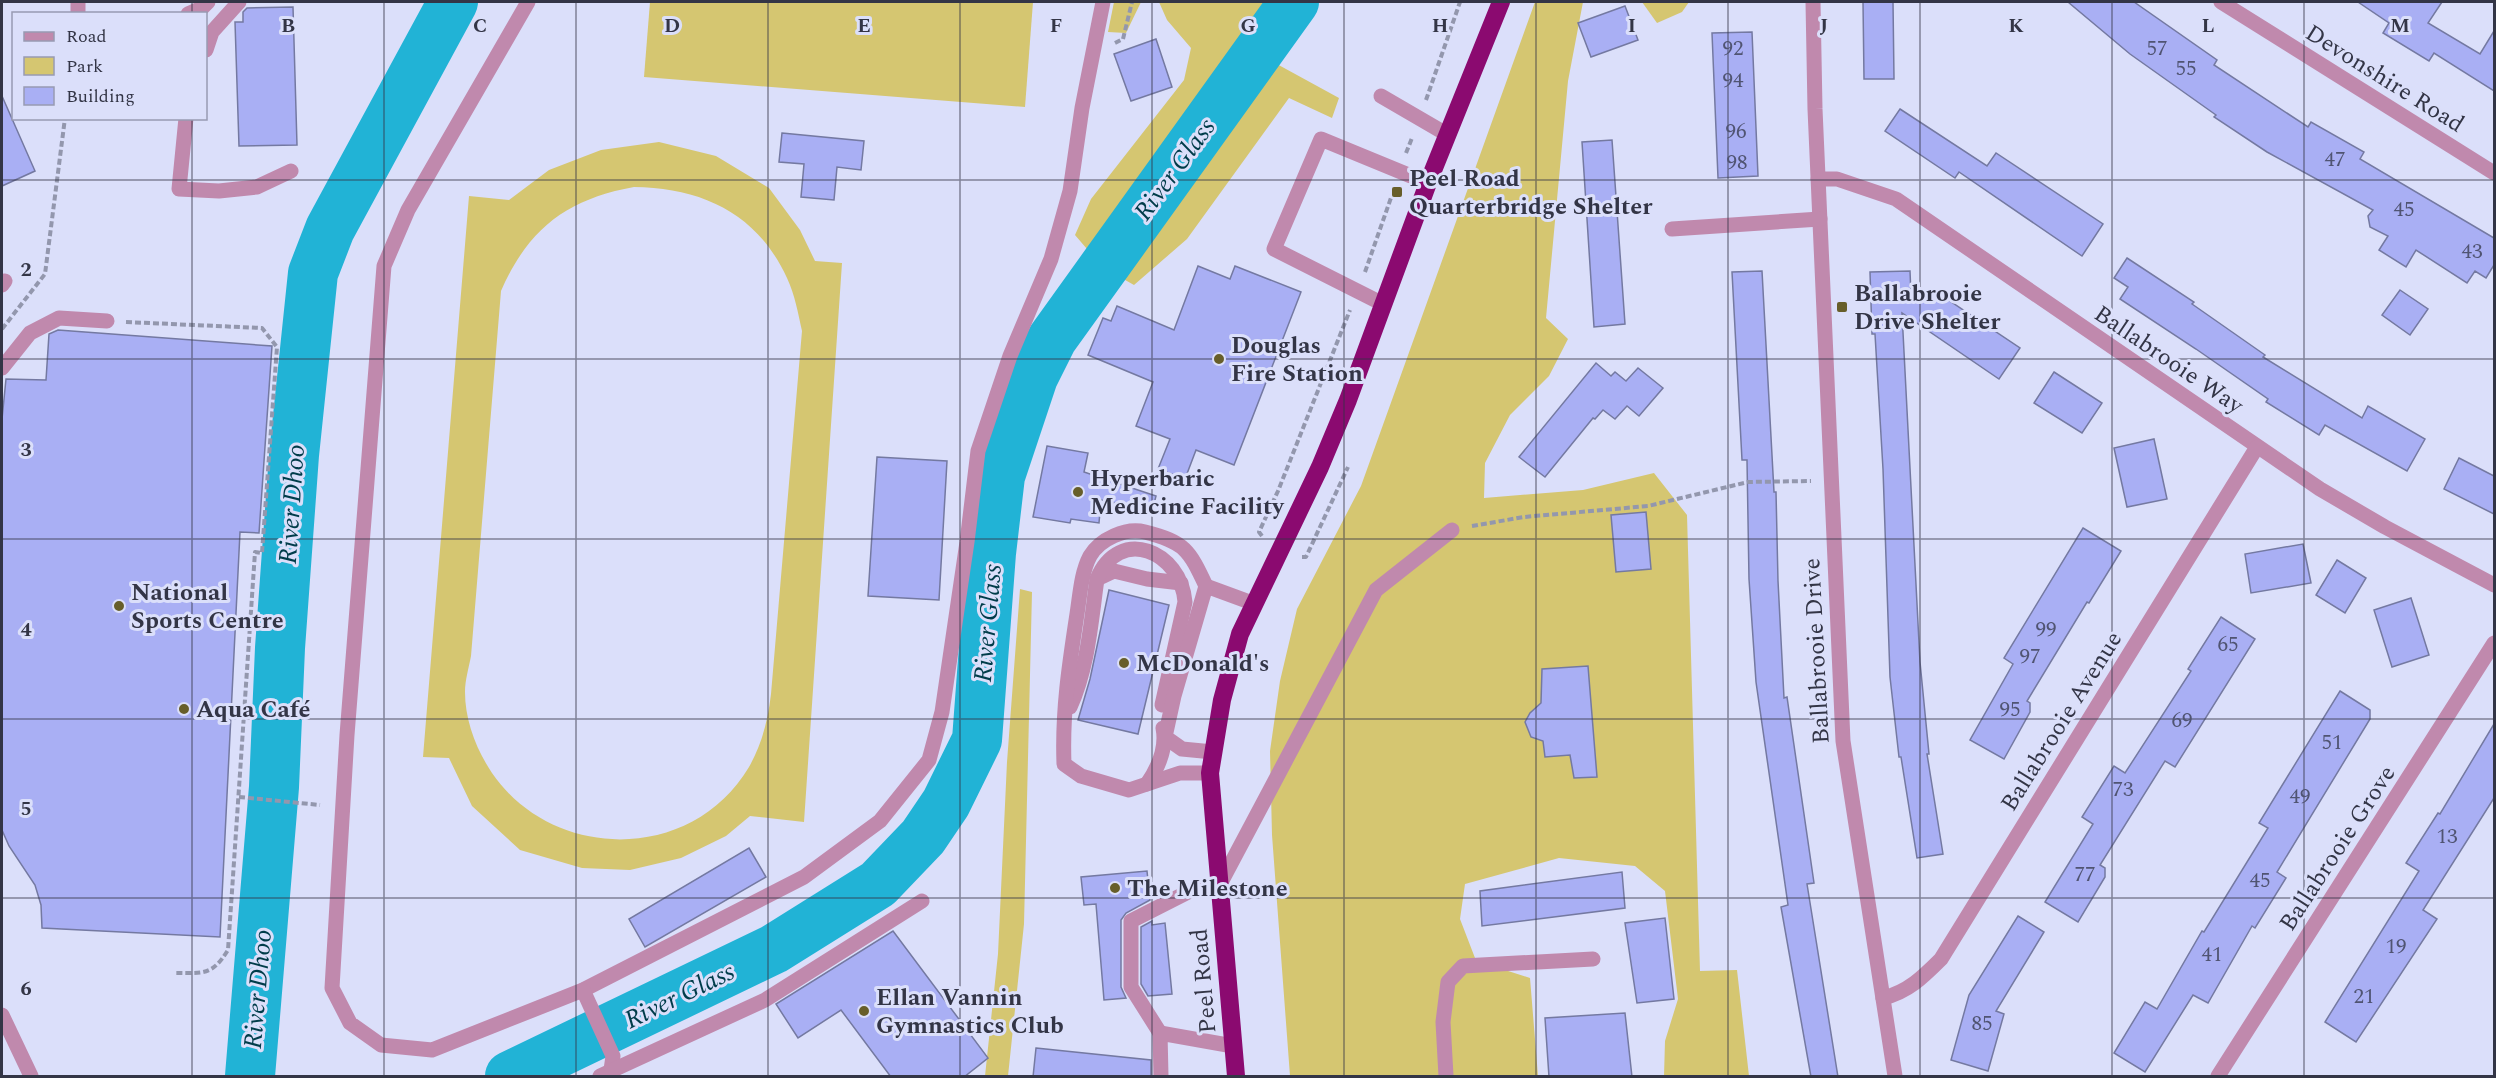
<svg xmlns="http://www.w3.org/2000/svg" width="2496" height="1078" font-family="Spectral,serif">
<rect width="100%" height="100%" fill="#dbdffa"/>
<g fill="#d5c671" fill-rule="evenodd">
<polygon points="650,2 1033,2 1025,107 644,77"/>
<polygon points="1114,2 1141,2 1126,33 1108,32"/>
<polygon points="1159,2 1274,2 1087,249 1075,235 1091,199 1184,80 1191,48 1167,20"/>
<polygon points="1535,2 1583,2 1568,81 1546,318 1568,339 1549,376 1510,415 1485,463 1484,498 1583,490 1654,473 1687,515 1700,971 1737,970 1749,1076 1664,1076 1665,1041 1678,999 1665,891 1635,866 1559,858 1465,884 1460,919 1480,971 1505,970 1530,978 1538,1076 1290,1076 1272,835 1270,751 1280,681 1297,609 1361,486"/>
<polygon points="1642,2 1689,2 1682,12 1657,23"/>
<polygon points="1275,63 1339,98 1332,118 1289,98 1187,239 1134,285 1118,276"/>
<path d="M659,142L716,156L769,188L800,230L815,261L842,263L804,822L750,816L726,836L681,858L630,870L582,868L520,850L472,806L449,758L423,757L469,196L509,200L549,170L601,150ZM634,187C702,188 757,213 787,278C795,295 798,313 802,331L771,694C768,720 762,744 749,767C692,863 553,862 492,773C476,749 465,720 465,692C465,680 469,667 471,656L501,291C528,229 567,199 634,187Z"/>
<polygon points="1020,589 1032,592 1024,924 1008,1076 985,1076 998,954 1007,762"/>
</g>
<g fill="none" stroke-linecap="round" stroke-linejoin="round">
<g stroke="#21b3d6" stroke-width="50">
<polyline points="250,1076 274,787 280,648 294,455 313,273 330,229 453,2"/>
<polyline points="510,1076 774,949 878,884 923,837 946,803 977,740 991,553 1000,476 1033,377 1052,339 1294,2"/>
</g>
</g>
<g fill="#a9aff4" stroke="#7479a1" stroke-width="1.5">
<polygon points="1863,2 1893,2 1894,79 1864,79"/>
<polygon points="2068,2 2134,2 2217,60 2214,65 2308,127 2311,122 2364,152 2360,159 2494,238 2494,265 2486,278 2475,271 2467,283 2416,250 2406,267 2379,250 2388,236 2370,227 2368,216 2373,210 2267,152 2214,117 2216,115 2130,54"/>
<polygon points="2358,2 2442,2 2428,23 2480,54 2494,31 2494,91 2434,53 2429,61 2383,33 2389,23"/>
<polygon points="1625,6 1638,40 1591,57 1578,23"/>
<polygon points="293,7 297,145 239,146 235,22 243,22 243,12 247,8"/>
<polygon points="1752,32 1758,176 1718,178 1712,33"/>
<polygon points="1156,39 1172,87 1131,101 1114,54"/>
<polygon points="2,96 35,171 2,186"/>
<polygon points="1900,109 1987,166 1996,153 2103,224 2082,256 1959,172 1955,178 1885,131"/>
<polygon points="782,133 864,141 861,170 837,167 834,200 801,197 804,164 779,162"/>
<polygon points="1612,140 1625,324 1594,327 1582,142"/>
<polygon points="2127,258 2194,302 2192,304 2265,355 2263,357 2362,418 2368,406 2425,439 2407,471 2325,425 2319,435 2266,402 2268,399 2196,349 2120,299 2128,287 2114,278"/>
<polygon points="1198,266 1230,279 1235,266 1301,292 1234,465 1196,450 1185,479 1158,469 1170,439 1136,426 1153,382 1088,355 1103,318 1111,321 1117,306 1174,330"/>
<polygon points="1762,271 1774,492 1776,492 1778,581 1784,698 1787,697 1814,883 1807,884 1838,1077 1811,1077 1781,907 1788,905 1756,682 1749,579 1747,460 1742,460 1732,272"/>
<polygon points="1910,271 1911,295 1950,294 1950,301 2020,348 1999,379 1902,313 1920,662 1929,754 1927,754 1943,854 1917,858 1901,757 1899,757 1890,677 1883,469 1875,334 1872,334 1870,272"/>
<polygon points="2400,290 2428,309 2410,335 2382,315"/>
<polygon points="58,330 272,346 259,533 240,532 220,937 42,928 41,905 35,885 9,846 2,830 2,419 6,379 46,380 49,334"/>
<polygon points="1596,363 1611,376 1615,372 1626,381 1638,368 1663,388 1639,416 1627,406 1615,419 1603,410 1595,419 1593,418 1545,477 1519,457"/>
<polygon points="2054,372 2102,403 2082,433 2034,403"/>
<polygon points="2154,439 2167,499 2127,507 2114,448"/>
<polygon points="1047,446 1088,453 1084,472 1156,496 1152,512 1101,500 1099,523 1071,519 1070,523 1033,517"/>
<polygon points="877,457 947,461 939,600 868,596"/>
<polygon points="2459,458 2494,476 2494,514 2444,489"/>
<polygon points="1646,512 1651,569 1616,572 1611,515"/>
<polygon points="2083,528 2121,551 2089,603 2087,602 2027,701 2030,703 2030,712 2004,759 1970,740 2013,664 2004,658"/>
<polygon points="2303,544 2311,583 2251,593 2245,554"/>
<polygon points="2337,560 2366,578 2345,613 2316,595"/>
<polygon points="1109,590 1169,605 1138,734 1078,720 1090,679"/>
<polygon points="2411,598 2429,655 2392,667 2374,610"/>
<polygon points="2221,617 2255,639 2175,767 2165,761 2100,865 2105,868 2105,877 2078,922 2045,902 2093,824 2082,817 2114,766 2125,773 2191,671 2188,669"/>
<polygon points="1588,666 1597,777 1574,778 1570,755 1545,757 1543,741 1531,737 1525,722 1530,713 1541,703 1542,669"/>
<polygon points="2340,691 2370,710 2370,719 2277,872 2286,878 2255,928 2252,926 2208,1003 2193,995 2145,1072 2114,1053 2145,1002 2157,1009 2202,931 2204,932 2268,828 2259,823"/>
<polygon points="2494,724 2494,798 2423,910 2437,919 2356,1042 2325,1022 2419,871 2406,863 2438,813 2440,814"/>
<polygon points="749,848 766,877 645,947 629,919"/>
<polygon points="1147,871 1150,900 1126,913 1121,920 1121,987 1126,998 1104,1000 1096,904 1084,905 1081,877"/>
<polygon points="1622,872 1625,908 1482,926 1480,891"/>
<polygon points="2018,916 2044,932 1996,1011 2004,1014 1988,1071 1951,1060 1969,995"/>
<polygon points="1665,918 1674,999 1637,1003 1625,923"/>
<polygon points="1152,921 1152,925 1165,923 1172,994 1148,996 1141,984 1141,927"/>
<polygon points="893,931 988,1058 964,1077 891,1077 841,1010 798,1038 776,1004"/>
<polygon points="1625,1013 1632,1077 1549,1077 1545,1018"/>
<polygon points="1036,1048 1151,1060 1151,1077 1033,1077"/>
</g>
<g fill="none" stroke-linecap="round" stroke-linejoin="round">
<g stroke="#9397ad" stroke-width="4" stroke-dasharray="6 3" stroke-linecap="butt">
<polyline points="1115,43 1123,39 1132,2"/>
<polyline points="1426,100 1460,2"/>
<polyline points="1406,153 1412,138"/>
<polyline points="1365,272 1393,192"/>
<path d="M126,322L262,328L277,347L262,553L255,552L228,950C212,976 203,973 175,973"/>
<polyline points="2,329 45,274 65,118"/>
<polyline points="1472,526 1524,517 1648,506 1748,482 1811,481"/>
<polyline points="1262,536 1259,532 1278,491 1350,310"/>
<polyline points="1302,557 1306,557 1348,467"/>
<polyline points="239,797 320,805"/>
</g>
<g stroke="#c089ad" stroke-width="15">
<polyline points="528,2 408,210 384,266 347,735 332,988 350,1023 381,1045 432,1050 583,990 804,877 880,821 929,760 942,712 967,542 978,451 1010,356 1051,259 1070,191 1082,108 1103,2"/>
<polyline points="188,14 202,8 208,2"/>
<polyline points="206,50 212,32 239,2"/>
<polyline points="1381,96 1448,135"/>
<polyline points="186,118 179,189 219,191 257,187 291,171"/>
<polyline points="1383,304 1274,249 1321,139 1428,183"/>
<polyline points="2,368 30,333 59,318 107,321"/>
<polyline points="1097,579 1114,571 1147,579 1181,583"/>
<polyline points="1206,586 1255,604"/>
<path d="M1070,707C1088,668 1091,621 1097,579C1119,525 1181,551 1185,602L1162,705"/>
<path d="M1210,773H1180L1129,790L1081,776L1064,764C1062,712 1069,666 1077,614C1080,595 1081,573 1090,556C1100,539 1126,527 1145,532C1185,542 1189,550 1206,586L1174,696L1165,737L1182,749L1213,752"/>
<path d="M1147,784C1158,768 1167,748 1163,728"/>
<polyline points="583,990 613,1056 611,1070"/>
<polyline points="1160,1033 1131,987 1131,921 1192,890 1218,888 1376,590 1452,530"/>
<polyline points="600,1076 765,1000 922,901"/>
<polyline points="1161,1076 1160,1033 1233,1046"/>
<polyline points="1446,1076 1443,1022 1448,982 1463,966 1593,959"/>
</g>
<g stroke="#c089ad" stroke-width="15">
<polyline points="78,2 78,14"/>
<polyline points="1813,2 1815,109 1843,741 1895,1076"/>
<polyline points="2221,2 2494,173"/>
<polyline points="1818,179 1837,179 1896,199 2320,489 2385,527 2494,585"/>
<polyline points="1672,229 1820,219"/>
<polyline points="2,285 5,281"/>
<path d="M1883,998C1908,992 1923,977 1941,959L2257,447"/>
<polyline points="2,1015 31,1076"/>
<polyline points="2218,1076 2494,643"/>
</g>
<polyline stroke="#8b0a70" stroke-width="18" points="1236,1076 1210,773 1222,700 1240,634 1320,467 1348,400 1428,183 1501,2"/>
</g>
<path fill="none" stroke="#333546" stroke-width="1.5" stroke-opacity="0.55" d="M192,2V14M384,2V1076M576,2V1076M768,2V1076M960,2V1076M1152,2V1076M1344,2V1076M1536,2V1076M1728,2V1076M1920,2V1076M2112,2V1076M2304,2V1076M192,118V1076M2,180H2494M2,359H2494M2,539H2494M2,719H2494M2,898H2494"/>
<g fill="#675e2a" stroke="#dbdffa" stroke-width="2">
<rect x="1391" y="186" width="12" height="12" rx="3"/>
<rect x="1836" y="301" width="12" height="12" rx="3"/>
<circle cx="1219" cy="359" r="6"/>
<circle cx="1078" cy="492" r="6"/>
<circle cx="119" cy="606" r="6"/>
<circle cx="1124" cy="663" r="6"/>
<circle cx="184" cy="709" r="6"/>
<circle cx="1115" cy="888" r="6"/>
<circle cx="864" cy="1011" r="6"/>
</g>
<g text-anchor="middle" stroke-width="6" stroke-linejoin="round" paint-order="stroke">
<g font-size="21" fill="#505472">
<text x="1733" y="55">92</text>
<text x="2157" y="55">57</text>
<text x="2186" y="75">55</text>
<text x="1733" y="87">94</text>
<text x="1736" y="138">96</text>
<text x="2335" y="166">47</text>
<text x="1737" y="169">98</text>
<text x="2404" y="216">45</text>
<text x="2472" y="258">43</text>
<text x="2046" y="636">99</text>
<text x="2228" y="651">65</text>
<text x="2030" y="663">97</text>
<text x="2010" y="716">95</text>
<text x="2182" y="727">69</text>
<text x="2332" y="749">51</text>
<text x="2123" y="796">73</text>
<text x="2300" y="803">49</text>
<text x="2447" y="843">13</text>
<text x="2085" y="881">77</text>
<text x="2260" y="887">45</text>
<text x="2396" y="953">19</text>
<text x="2212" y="961">41</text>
<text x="2364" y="1003">21</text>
<text x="1982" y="1030">85</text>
</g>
<g font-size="24" fill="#333546" stroke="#dbdffa">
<text transform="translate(2385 78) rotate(32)" y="8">Devonshire Road</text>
<text transform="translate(2169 359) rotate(34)" y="8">Ballabrooie Way</text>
<text transform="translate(1816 651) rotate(-93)" y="8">Ballabrooie Drive</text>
<text transform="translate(2061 721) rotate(-58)" y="8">Ballabrooie Avenue</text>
<text transform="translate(2337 848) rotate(-57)" y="8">Ballabrooie Grove</text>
<text transform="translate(1203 981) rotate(-95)" y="8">Peel Road</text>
</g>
<g font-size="24" font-weight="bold" fill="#333546" stroke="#dbdffa" text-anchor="start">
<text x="1409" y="186">Peel Road<tspan x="1409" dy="28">Quarterbridge Shelter</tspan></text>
<text x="1854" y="301">Ballabrooie<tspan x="1854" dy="28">Drive Shelter</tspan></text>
<text x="1231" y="353">Douglas<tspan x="1231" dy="28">Fire Station</tspan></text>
<text x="1090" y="486">Hyperbaric<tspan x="1090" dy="28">Medicine Facility</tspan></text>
<text x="131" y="600">National<tspan x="131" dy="28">Sports Centre</tspan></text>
<text x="1136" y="671">McDonald's</text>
<text x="196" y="717">Aqua Café</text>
<text x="1127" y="896">The Milestone</text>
<text x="876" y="1005">Ellan Vannin<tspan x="876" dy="28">Gymnastics Club</tspan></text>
</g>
<g font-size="26" font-style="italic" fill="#003c4a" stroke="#dbdffa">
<text transform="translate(1174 169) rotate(-54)" y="9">River Glass</text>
<text transform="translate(291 504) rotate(-86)" y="9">River Dhoo</text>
<text transform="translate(987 623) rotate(-85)" y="9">River Glass</text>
<text transform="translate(257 989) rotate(-85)" y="9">River Dhoo</text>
<text transform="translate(679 995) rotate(-26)" y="9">River Glass</text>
</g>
</g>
<g font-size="20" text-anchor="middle" font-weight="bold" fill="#333546" stroke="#dbdffa" stroke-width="6" stroke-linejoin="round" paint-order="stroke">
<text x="288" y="32">B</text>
<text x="480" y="32">C</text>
<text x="672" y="32">D</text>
<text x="864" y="32">E</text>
<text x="1056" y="32">F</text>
<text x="1248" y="32">G</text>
<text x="1440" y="32">H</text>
<text x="1632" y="32">I</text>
<text x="1824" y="32">J</text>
<text x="2016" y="32">K</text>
<text x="2208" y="32">L</text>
<text x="2400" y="32">M</text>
<text x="26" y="276">2</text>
<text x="26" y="456">3</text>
<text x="26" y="636">4</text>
<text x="26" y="815">5</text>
<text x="26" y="995">6</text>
</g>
<rect width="2496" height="1078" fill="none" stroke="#333546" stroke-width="6"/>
<rect x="12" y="12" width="195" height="108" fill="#dbdffa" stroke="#989bb2" stroke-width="1.5"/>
<rect x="24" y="32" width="30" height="9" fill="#c089ad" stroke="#989bb2" stroke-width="1.5"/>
<text x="66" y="42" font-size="18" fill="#333546">Road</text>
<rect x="24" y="57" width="30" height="18" fill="#d5c671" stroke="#989bb2" stroke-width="1.5"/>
<text x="66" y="72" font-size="18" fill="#333546">Park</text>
<rect x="24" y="87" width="30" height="18" fill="#a9aff4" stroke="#989bb2" stroke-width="1.5"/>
<text x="66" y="102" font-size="18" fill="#333546">Building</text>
</svg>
